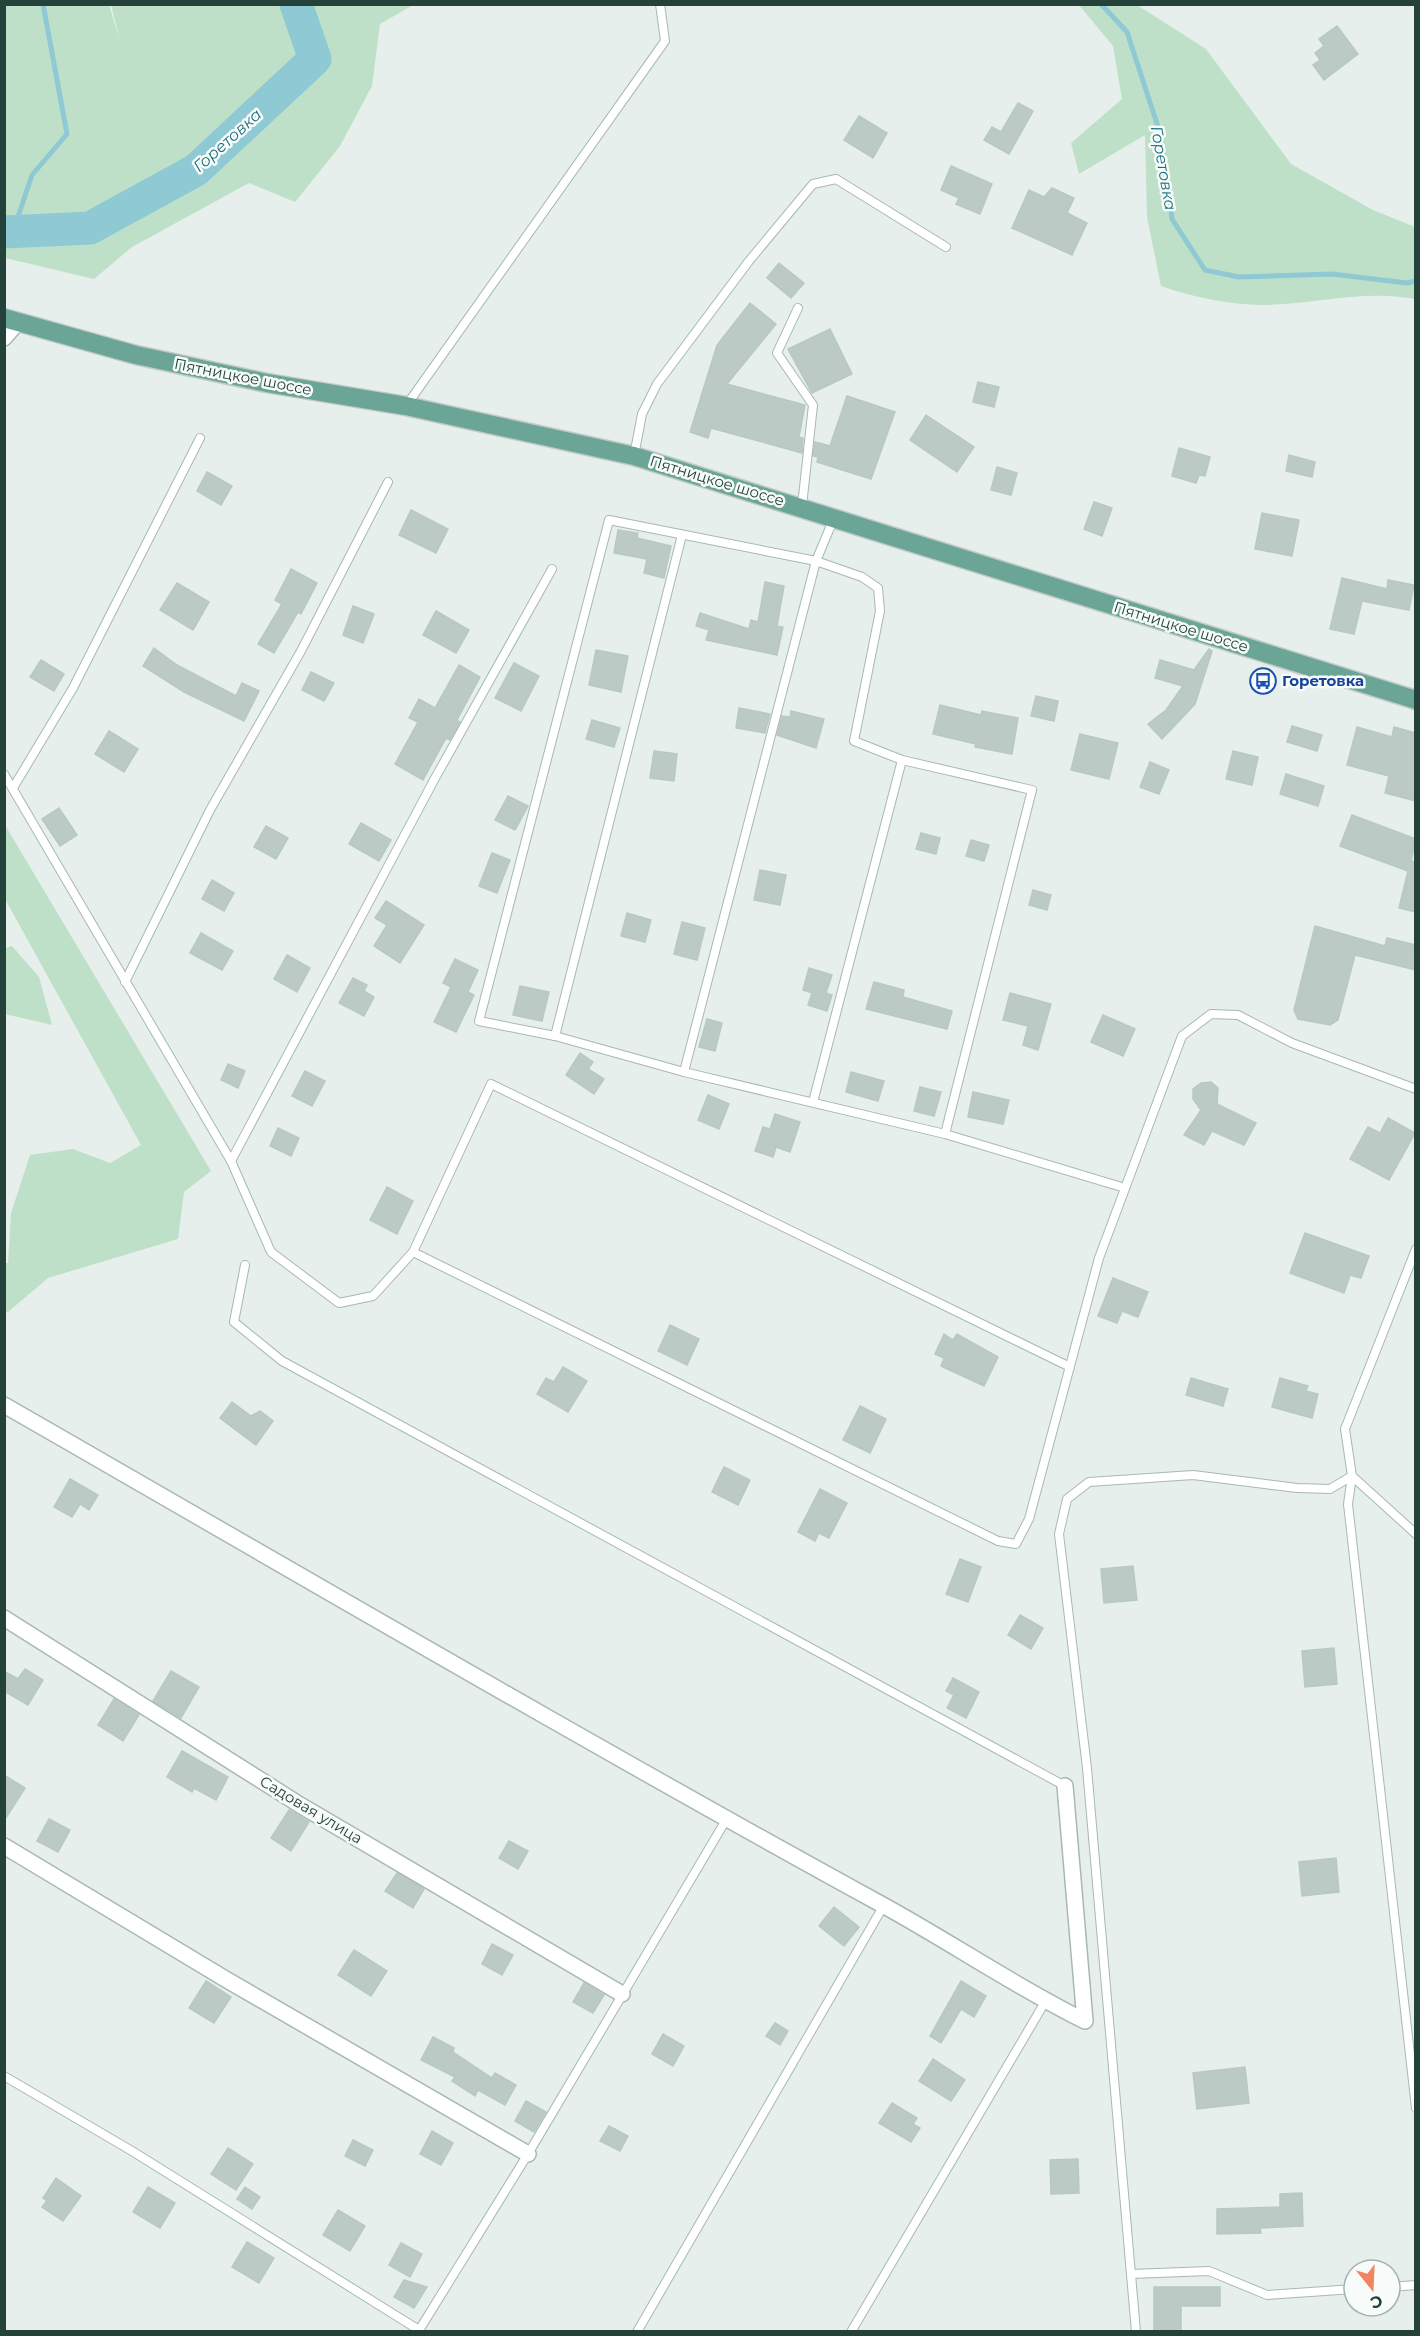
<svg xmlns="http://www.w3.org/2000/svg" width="1420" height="2336" font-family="Montserrat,sans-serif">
<rect width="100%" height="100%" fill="#e6efeb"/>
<g fill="#bfe0c8">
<polygon points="5,4 109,5 120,41 111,5 413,5 380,24 372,86 340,146 295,202 249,183 132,247 94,279 5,258"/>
<path d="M1079,5H1137L1206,49L1291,164L1373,210L1415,227V299C1363,289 1312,305 1260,305C1226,304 1192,297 1161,286L1147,217L1145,135L1079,174L1071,143L1122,99L1113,46Z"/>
<polygon points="5,825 211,1171 184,1192 178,1239 48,1278 8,1312 5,1311 4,1263 8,1263 11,1213 30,1155 73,1149 110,1163 141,1145 5,899"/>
<polygon points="12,946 39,977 52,1025 5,1014 5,948"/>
</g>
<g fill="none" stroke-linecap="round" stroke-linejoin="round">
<g stroke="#8ec9d4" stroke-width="5">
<polyline points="1101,4 1127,32 1161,136 1172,219 1205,270 1239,277 1332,274 1407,283 1416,281"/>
<polyline points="13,232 32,175 67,134 43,4"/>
</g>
<polyline stroke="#8ec9d4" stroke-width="33" points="4,232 90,228 196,170 315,59 296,4"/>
</g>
<g fill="#bbcac4" stroke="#b8c9c2" stroke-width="1.5">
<polygon points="1337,26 1358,54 1324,80 1313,65 1320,60 1315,53 1324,46 1319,39"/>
<polygon points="1018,103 1033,111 1009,154 984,140 992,127 1001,132"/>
<polygon points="859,116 887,133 873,158 844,140"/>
<polygon points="951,166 992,184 980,214 956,204 959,198 941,190"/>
<polygon points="1052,188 1074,198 1067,213 1087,223 1072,255 1012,228 1029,190 1044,197"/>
<polygon points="779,263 804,283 791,298 767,278"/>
<polygon points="750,303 776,324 727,384 805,405 799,437 803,438 802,453 711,428 708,438 690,432 717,345"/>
<polygon points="830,329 852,374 812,393 788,349"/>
<polygon points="978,382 999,387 994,407 973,402"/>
<polygon points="847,396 895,412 871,479 817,462 818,457 813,456 815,442 830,446"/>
<polygon points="926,415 974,447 957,472 910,440"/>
<polygon points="1179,448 1210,457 1205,476 1199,475 1196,483 1172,476"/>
<polygon points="1289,455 1315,462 1312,477 1286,471"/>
<polygon points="997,467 1017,473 1011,495 991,490"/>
<polygon points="207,472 232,486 221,505 197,491"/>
<polygon points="1094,502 1112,508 1102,536 1084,529"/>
<polygon points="411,510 448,529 436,553 399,535"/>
<polygon points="1262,513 1299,520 1292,556 1255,549"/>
<polygon points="618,530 638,533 637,538 671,546 664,578 644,573 647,559 614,553"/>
<polygon points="291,569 317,583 301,614 298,612 274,653 258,644 282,604 275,600"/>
<polygon points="1342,578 1387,589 1388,580 1414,585 1409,610 1362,601 1354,634 1330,629"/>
<polygon points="765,582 784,586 777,626 783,627 777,655 706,640 709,630 696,626 700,613 749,629 751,620 758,622"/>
<polygon points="177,583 209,602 193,630 160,610"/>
<polygon points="353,606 374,614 363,643 343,635"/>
<polygon points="436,611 469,630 456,653 423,635"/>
<polygon points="154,648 177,665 236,696 242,683 259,691 244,721 184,692 143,666"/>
<polygon points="1209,649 1212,651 1195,704 1162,739 1148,724 1166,710 1183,686 1155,678 1160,660 1194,670"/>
<polygon points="596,650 628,656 621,692 589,685"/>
<polygon points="41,660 64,674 54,691 30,677"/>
<polygon points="514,663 539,676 521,711 495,698"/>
<polygon points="459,665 480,677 457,720 460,722 450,740 446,738 423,780 395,764 418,722 409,718 419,699 435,708"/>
<polygon points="311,672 334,683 324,701 302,690"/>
<polygon points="1036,696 1058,701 1054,721 1031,716"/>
<polygon points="940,705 981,715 982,711 1018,718 1012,754 975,747 976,744 933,734"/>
<polygon points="739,708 770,714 765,733 736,728"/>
<polygon points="791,711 824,719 816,748 777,735 782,716 790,717"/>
<polygon points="592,720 620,728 614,747 586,739"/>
<polygon points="1292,726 1322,735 1317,751 1287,742"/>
<polygon points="1357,727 1392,737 1394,727 1416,733 1416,801 1385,793 1389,776 1347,765"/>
<polygon points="109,731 138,749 124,772 95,754"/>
<polygon points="1080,734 1118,743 1109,779 1071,770"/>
<polygon points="654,751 677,754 674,781 650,778"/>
<polygon points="1233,751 1258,757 1252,785 1226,779"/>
<polygon points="1150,762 1169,770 1159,794 1140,787"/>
<polygon points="1286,774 1324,786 1318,806 1280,794"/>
<polygon points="508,796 528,806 515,830 495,820"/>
<polygon points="59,808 77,835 60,846 42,819"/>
<polygon points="1352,815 1416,839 1411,861 1416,862 1416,912 1399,908 1408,871 1340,846"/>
<polygon points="361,823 391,840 379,861 349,844"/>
<polygon points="266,826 288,838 276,859 254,847"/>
<polygon points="921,833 940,838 936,854 916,849"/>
<polygon points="971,840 989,845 984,861 966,856"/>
<polygon points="492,853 510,860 497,893 479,886"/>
<polygon points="760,870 786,875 780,905 754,900"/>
<polygon points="212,880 234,893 224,911 202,899"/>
<polygon points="1033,890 1051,895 1047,910 1029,905"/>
<polygon points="386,901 424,925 400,963 374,946 387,925 375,918"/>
<polygon points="627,913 651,920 645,942 621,936"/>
<polygon points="682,922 705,928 697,960 674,954"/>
<polygon points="1315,926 1385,946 1387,938 1416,945 1416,970 1355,955 1338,1020 1330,1025 1298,1019 1294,1010"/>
<polygon points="201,933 233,951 222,970 190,953"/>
<polygon points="287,955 310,968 297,992 274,979"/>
<polygon points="455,959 478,970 468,992 474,995 456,1032 434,1022 451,987 443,983"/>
<polygon points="809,968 832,975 826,993 832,995 827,1011 808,1005 812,993 803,990"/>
<polygon points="353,978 367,985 364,991 374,997 364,1016 339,1003"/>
<polygon points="874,982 904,990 903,997 952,1011 947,1029 866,1009"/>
<polygon points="520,986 549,992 542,1021 513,1015"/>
<polygon points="1010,993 1051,1004 1038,1050 1023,1045 1028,1026 1003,1020"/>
<polygon points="1103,1015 1135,1029 1123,1056 1091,1042"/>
<polygon points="707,1019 722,1023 715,1051 699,1047"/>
<polygon points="580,1053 593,1062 588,1069 604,1079 594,1094 566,1075"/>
<polygon points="228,1064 245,1071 238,1088 221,1080"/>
<polygon points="305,1071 325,1081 312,1106 292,1096"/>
<polygon points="851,1072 884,1081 878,1101 846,1092"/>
<polygon points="1211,1082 1218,1088 1217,1104 1256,1123 1244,1145 1212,1131 1204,1145 1184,1135 1201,1110 1193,1099 1193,1089 1201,1083"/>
<polygon points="920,1087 941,1092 934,1116 914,1111"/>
<polygon points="973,1092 1009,1100 1003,1124 968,1117"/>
<polygon points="708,1095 729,1104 719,1129 698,1120"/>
<polygon points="775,1114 800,1122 790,1152 776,1147 773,1157 755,1151 763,1127 770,1129"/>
<polygon points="1388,1118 1415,1133 1389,1180 1350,1159 1368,1127 1380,1133"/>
<polygon points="278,1128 299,1138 291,1156 270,1146"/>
<polygon points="387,1187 413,1201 397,1234 370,1220"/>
<polygon points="1305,1233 1369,1256 1361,1278 1350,1275 1344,1293 1290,1273"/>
<polygon points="1113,1278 1148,1292 1138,1317 1122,1311 1117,1323 1098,1316"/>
<polygon points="670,1325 699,1339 687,1365 658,1351"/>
<polygon points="944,1334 953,1340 957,1334 998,1357 984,1386 941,1366 944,1358 935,1354"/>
<polygon points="563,1367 587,1381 568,1412 537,1394 546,1378 554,1382"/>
<polygon points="1191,1378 1228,1389 1223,1406 1186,1395"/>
<polygon points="1280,1378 1308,1386 1306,1391 1318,1394 1312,1418 1272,1407"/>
<polygon points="232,1402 251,1416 260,1411 273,1421 256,1445 220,1418"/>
<polygon points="860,1406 886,1419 870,1453 843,1440"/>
<polygon points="724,1467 750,1480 738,1505 712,1492"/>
<polygon points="70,1479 98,1495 89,1510 80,1504 72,1517 54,1507"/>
<polygon points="820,1489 847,1503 829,1538 819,1533 815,1541 798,1532"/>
<polygon points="960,1559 981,1567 968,1602 946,1594"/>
<polygon points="1133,1566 1137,1600 1104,1603 1101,1569"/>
<polygon points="1020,1615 1043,1628 1031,1649 1008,1635"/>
<polygon points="1334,1648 1337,1684 1305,1687 1302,1651"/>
<polygon points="25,1669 43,1680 28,1705 4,1691 4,1671 18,1679"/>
<polygon points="171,1671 199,1687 181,1718 153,1701"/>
<polygon points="953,1678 979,1692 966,1718 947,1708 954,1695 946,1691"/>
<polygon points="114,1699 139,1715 123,1741 98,1725"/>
<polygon points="182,1751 228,1777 216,1800 194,1788 192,1792 167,1777"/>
<polygon points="4,1775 25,1788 4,1821"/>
<polygon points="289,1810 309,1822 291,1851 271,1838"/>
<polygon points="49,1819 70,1830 58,1852 37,1841"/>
<polygon points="509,1841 528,1851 518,1869 499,1858"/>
<polygon points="1336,1858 1339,1892 1302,1896 1299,1862"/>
<polygon points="397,1873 424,1889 413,1908 385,1891"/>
<polygon points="834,1907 859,1927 844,1946 819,1926"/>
<polygon points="492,1944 513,1955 502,1975 482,1964"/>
<polygon points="354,1950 387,1971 371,1996 338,1975"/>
<polygon points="206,1981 231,1997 214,2023 189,2008"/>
<polygon points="961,1981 986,1996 974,2017 961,2009 941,2043 930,2036"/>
<polygon points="584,1983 604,1995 593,2013 573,2002"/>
<polygon points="775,2023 788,2031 780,2045 766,2036"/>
<polygon points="663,2034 684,2046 673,2066 652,2054"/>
<polygon points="433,2037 454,2048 453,2052 492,2078 495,2073 516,2085 505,2105 478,2090 475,2096 452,2081 455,2077 421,2060"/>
<polygon points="933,2059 965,2080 951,2101 919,2081"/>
<polygon points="1245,2067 1249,2103 1197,2109 1193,2073"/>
<polygon points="526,2101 546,2112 534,2132 515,2121"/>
<polygon points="892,2103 917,2118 913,2124 920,2128 911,2142 879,2123"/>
<polygon points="609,2126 628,2136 620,2151 600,2141"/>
<polygon points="432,2131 453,2143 441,2165 420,2154"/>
<polygon points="353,2140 373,2150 365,2166 345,2156"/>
<polygon points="228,2148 253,2164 236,2190 211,2174"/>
<polygon points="1078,2159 1079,2193 1051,2194 1050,2160"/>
<polygon points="56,2178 81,2196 63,2221 42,2207 47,2201 43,2198"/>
<polygon points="148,2187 175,2203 160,2228 133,2212"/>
<polygon points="245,2187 260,2197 252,2209 237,2199"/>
<polygon points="1302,2193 1303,2226 1260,2228 1261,2233 1217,2234 1217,2209 1280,2207 1280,2194"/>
<polygon points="338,2210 365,2226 350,2251 323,2235"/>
<polygon points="247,2242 274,2258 259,2283 232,2267"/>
<polygon points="401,2243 422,2254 410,2277 389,2265"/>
<polygon points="404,2280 427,2287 414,2308 394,2297"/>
<polygon points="1154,2287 1220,2287 1220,2306 1181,2306 1181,2331 1154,2331"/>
</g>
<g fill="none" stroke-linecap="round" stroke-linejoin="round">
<g stroke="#a8b8b2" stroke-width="10">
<g id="lane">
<polyline points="798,308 777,353 813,405 802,506"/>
<polyline points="406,406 665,41 660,4"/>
<polyline points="634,456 642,414 657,384 749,261 813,184 836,179 946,247"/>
<polyline points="4,774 231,1161 271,1252 339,1303 373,1296 413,1252 491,1084 1070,1367"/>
<polyline points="13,788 73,688 200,438"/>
<polyline points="125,982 210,810 301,651 388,482"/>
<polyline points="555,1036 682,535"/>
<polyline points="684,1072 816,561 834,518"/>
<polyline points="813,1102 902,760"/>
<polyline points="945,1134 1032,790 902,760 854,741 880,611 878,588 862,577 816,561 609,520 479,1021 555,1036 684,1072 945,1134 1125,1188"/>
<polyline points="231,1161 434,780 552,569"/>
<polyline points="1416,1249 1345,1429 1352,1476 1348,1504 1416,2108"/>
<polyline points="413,1252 998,1541 1016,1544 1029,1519 1099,1258 1182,1036 1211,1014 1238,1015 1292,1043 1416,1089"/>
<polyline points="245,1265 234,1322 282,1361 1065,1786"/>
<polyline points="4,2076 132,2151 419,2330"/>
<polyline points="1131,2274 1209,2271 1267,2295 1354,2289"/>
<polyline points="1390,2287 1416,2285"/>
<polyline points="418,2332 528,2154 726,1820"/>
<polyline points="637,2332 884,1905"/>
<polyline points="851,2332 1045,2002"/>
<polyline points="1136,2332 1087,1768 1059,1534 1067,1499 1089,1482 1193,1475 1297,1488 1330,1489 1352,1476 1416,1534"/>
</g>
</g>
<g stroke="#a8b8b2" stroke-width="18">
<g id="street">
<polyline points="4,338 18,322"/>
<path d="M4,1405C295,1572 585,1742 879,1903C949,1941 1014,1986 1085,2021L1065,1786"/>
<polyline points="4,1618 300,1805 622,1994"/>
<polyline points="4,1846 227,1980 528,2154"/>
</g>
</g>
<g stroke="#c2cac8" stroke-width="21">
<polyline id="primary" points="4,318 136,355 267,383 406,406 634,456 1416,700"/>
</g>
<use href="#lane" stroke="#fff" stroke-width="8"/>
<use href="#street" stroke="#fff" stroke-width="15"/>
<use href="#primary" stroke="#6aa596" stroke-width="18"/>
</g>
<defs>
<g id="bus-ring" transform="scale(1.35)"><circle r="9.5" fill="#f7fbf9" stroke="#1a4fb4" stroke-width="1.5"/><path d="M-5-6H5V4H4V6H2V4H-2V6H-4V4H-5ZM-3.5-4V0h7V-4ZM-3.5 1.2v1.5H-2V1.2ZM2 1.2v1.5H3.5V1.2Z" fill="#1a4fb4"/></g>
</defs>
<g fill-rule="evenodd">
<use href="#bus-ring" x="1263" y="681"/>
</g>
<g text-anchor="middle" stroke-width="5" stroke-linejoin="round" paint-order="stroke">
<g font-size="15" fill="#24423a" stroke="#f7fbf9">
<text transform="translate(243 377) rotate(11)" y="5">Пятницкое шоссе</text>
<text transform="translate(717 481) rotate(17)" y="5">Пятницкое шоссе</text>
<text transform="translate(1181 627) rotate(17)" y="5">Пятницкое шоссе</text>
<text transform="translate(311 1810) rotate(31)" y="5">Садовая улица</text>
</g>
<g font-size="15" font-weight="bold" fill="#164399" stroke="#f7fbf9" text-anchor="start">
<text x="1282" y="686">Горетовка</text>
</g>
<g font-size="16" font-style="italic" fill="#1c6f80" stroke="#f7fbf9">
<text transform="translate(227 140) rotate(-42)" y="6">Горетовка</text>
<text transform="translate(1164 168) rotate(80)" y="6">Горетовка</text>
</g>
</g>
<rect width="1420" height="2336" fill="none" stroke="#24423a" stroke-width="12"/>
<g transform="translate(1372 2288) rotate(162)"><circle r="28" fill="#f7fbf9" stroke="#a3b1ad" stroke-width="1.5"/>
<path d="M0-4.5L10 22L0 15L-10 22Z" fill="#f4845f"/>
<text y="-9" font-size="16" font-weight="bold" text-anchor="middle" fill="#24423a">С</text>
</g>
</svg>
